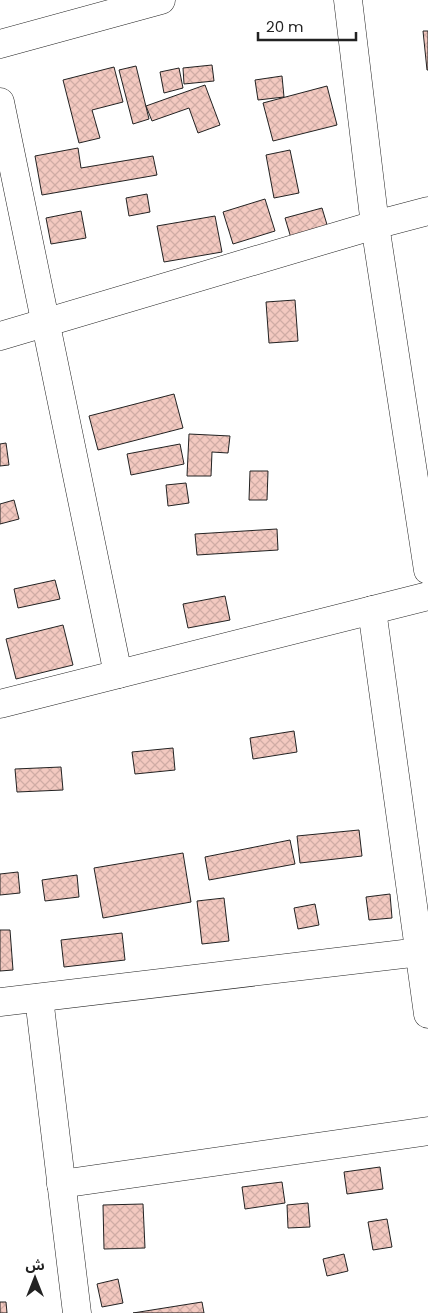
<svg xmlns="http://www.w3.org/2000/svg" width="428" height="1313" font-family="Poppins,'Noto Sans Arabic',sans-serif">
<defs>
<pattern id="building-cross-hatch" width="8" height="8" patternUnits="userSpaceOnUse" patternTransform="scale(1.25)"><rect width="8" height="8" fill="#f3c9c0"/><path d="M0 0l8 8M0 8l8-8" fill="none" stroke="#d0aca5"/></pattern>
</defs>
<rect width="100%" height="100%" fill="#fff"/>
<g fill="url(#building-cross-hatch)" stroke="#222">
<polygon points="423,31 428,31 428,70 427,70"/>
<polygon points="212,65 214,81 184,84 183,68"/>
<polygon points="136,66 149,119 133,124 119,70"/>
<polygon points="114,67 123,102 92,110 100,138 79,143 63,80"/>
<polygon points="179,68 183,88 164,93 160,72"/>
<polygon points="282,76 284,97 258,100 255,80"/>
<polygon points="205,85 220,125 198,133 189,108 152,121 146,106"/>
<polygon points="327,86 337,125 273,141 263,103"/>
<polygon points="78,148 81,168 153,156 157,175 42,195 35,156"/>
<polygon points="290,150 299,193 274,198 266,155"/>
<polygon points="147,194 150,212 129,216 126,198"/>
<polygon points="265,199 275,231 233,244 223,212"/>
<polygon points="322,208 328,228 291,238 285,218"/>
<polygon points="81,211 86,238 51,244 46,218"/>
<polygon points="215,216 222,252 164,262 157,226"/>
<polygon points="295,300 298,341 269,343 266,302"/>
<polygon points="174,394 183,428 98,450 89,416"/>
<polygon points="189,434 230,436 228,453 212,452 211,476 187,476"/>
<polygon points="6,443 9,465 0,466 0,444"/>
<polygon points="180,444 184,464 131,475 127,454"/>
<polygon points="250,471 268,471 267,500 249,500"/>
<polygon points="186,483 189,503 168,506 166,485"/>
<polygon points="14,500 19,519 0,524 0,504"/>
<polygon points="277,529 278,550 197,555 195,534"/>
<polygon points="55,580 60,599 18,608 14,589"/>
<polygon points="225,596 230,620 188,628 183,604"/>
<polygon points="63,625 73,665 16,679 6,639"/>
<polygon points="294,731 297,752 253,759 250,738"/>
<polygon points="173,748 175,770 135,774 132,752"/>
<polygon points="61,767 63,790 17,792 15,769"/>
<polygon points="359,830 362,856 300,863 297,836"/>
<polygon points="290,840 295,864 209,880 205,857"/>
<polygon points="183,853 191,902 103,918 94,868"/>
<polygon points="18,872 20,893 0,895 0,874"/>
<polygon points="77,875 79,897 45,901 42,880"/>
<polygon points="390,894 392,918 369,920 366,897"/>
<polygon points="224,898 229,941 202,944 197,901"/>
<polygon points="315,904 319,925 298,929 294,908"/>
<polygon points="0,930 10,930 13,970 0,971"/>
<polygon points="122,933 125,960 64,967 61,940"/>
<polygon points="380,1167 383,1189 347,1194 344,1172"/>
<polygon points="282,1182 285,1203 245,1209 242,1187"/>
<polygon points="308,1203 310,1227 288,1228 287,1205"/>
<polygon points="143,1204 145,1248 104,1249 103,1205"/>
<polygon points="387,1219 392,1247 373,1250 368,1222"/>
<polygon points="344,1254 348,1271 327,1276 323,1259"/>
<polygon points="118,1279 123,1303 102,1307 97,1284"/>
<polygon points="0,1302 6,1302 7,1313 0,1313"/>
<polygon points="202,1302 204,1313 133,1313"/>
</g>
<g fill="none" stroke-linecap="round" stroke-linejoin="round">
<g stroke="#222" stroke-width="29">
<g id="minor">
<polyline points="348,0 375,225 428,570"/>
<polyline points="0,44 161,0"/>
<polyline points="0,102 118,674"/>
<polyline points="0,336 375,225 428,211"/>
<polyline points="372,610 428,1014"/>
<polyline points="0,704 428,596"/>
<polyline points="39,998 77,1313"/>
<polyline points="0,1002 420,952"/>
<polyline points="61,1184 428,1131"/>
</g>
</g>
<use href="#minor" stroke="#fff" stroke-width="28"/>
</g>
<g transform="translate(35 1278)" stroke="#ffffff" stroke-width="4" paint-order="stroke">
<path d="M0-4L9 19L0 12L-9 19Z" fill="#222222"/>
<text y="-8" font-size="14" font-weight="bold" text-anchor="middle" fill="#222222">ش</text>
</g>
<path d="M258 32v8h98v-8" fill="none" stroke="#222222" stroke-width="2.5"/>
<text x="266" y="32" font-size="15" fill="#222222" stroke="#ffffff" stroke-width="4" paint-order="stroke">20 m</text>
</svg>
